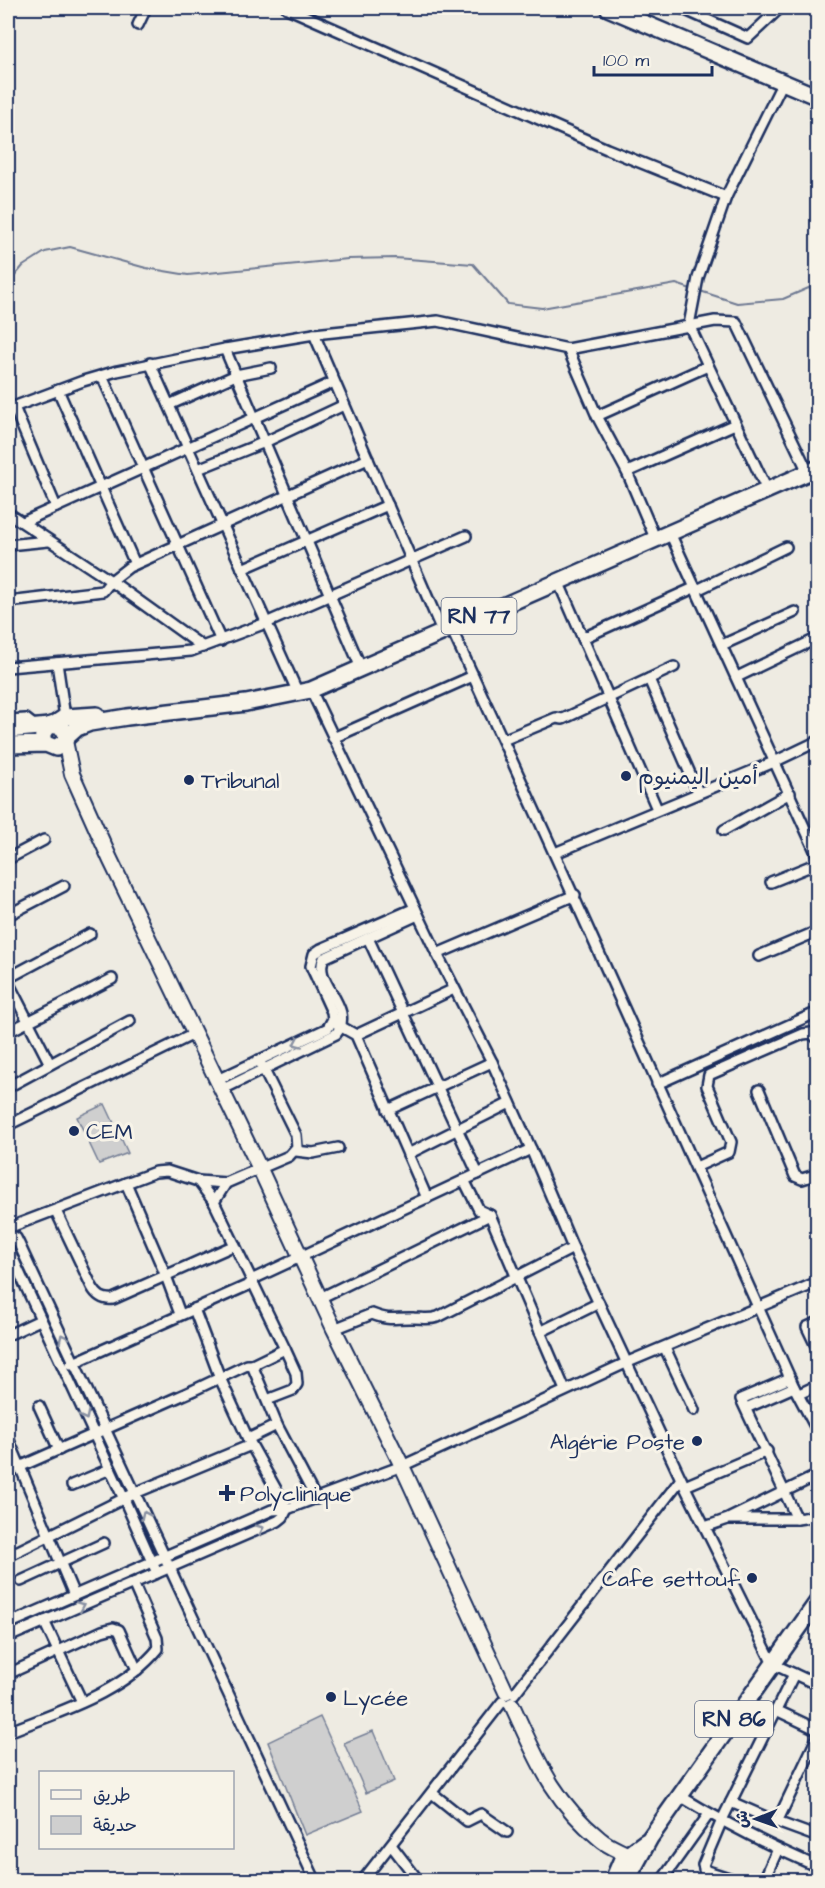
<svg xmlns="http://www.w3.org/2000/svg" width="825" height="1888" font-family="'Architects Daughter','Playpen Sans Arabic',sans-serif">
<rect width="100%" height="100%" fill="#eeebe2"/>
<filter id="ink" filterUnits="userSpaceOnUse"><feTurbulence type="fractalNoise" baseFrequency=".0167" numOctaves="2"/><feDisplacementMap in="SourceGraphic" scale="12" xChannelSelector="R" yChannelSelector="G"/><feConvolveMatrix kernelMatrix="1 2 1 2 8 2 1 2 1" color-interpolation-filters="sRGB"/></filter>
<g filter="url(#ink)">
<g fill="#cfcfcf" stroke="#757f96" stroke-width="1.5">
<polygon points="105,1104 128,1153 99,1164 77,1117"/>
<polygon points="320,1717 363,1811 305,1835 268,1742"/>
<polygon points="373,1731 394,1781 366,1793 344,1743"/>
</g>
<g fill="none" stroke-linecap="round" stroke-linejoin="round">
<g stroke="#6e7992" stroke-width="2">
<polyline points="8,284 23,266 45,252 70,247 146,268 188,275 348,259 395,258 473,264 508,304 542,308 676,284 694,290"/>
<polyline points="700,291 737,303 783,299 818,284"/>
</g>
<g stroke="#1b2f5e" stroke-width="14">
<g id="street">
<polyline points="287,8 607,149 726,197"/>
<polyline points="681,8 748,38 780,8"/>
<polyline points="138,25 146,8"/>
<polyline points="314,334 442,631"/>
<polyline points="225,349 361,668"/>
<polyline points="568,349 597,416 627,472 655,538"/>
<polyline points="150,363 298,693"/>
<polyline points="102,376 221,641"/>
<polyline points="58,390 135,564"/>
<polyline points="169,405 236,375 271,368"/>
<polyline points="14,407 56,507"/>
<polyline points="8,409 83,381 117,371 225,349 314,334 438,321 568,349 715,321 736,322 808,472"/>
<polyline points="597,416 708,366"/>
<polyline points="198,469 265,442 344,405"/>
<polyline points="627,472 735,424"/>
<polyline points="767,490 689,325 698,278 726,197 783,82"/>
<polyline points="8,513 111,581 203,647"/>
<polyline points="23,522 334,382"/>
<polyline points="670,533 818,857"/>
<polyline points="8,545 48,541"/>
<polyline points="242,569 388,505"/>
<polyline points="558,581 657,809"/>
<polyline points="697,590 786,547"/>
<polyline points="8,602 103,591 111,581 129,567 368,459"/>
<path d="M451,628C568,880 680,1134 794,1387L818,1432"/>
<polyline points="583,638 696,587"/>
<polyline points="722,645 795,612"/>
<polyline points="57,663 65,717"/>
<polyline points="8,667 191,651 266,623 466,536"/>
<polyline points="737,677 818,638"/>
<polyline points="649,679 698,792"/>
<polyline points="311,690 437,954 492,1062 531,1149 573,1248 681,1479 773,1664 818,1685"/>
<polyline points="8,720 26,719 35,726"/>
<polyline points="333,738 473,676"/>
<polyline points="503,740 556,718 563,719 674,667"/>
<polyline points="724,830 790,793"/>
<polyline points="555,853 774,762 818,741"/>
<polyline points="8,859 44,840"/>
<polyline points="771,882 818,863"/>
<polyline points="8,915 64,886"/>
<polyline points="368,938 478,1174"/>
<polyline points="437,954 575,895"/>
<polyline points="759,956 818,931"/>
<polyline points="8,978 90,934"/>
<polyline points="8,982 50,1064"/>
<polyline points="338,1025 356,1035 427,1198"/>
<polyline points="8,1032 112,979"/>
<polyline points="356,1035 454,989"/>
<polyline points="259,1060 296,1135 297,1147 289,1156 226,1183 214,1202 285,1349 252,1365 277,1425 316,1499"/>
<polyline points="217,1080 328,1028 333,1019 332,1012 311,966 314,954 321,949 415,908"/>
<polyline points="657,1084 818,1012"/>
<polyline points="8,1087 130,1021"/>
<path d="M221,1090L336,1034C357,1007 311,982 324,958L418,915"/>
<polyline points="759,1090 795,1176 802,1179 818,1174"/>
<polyline points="388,1110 492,1062"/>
<polyline points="8,1125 194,1034"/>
<polyline points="296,1151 313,1153 338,1148"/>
<polyline points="408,1154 510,1103"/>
<polyline points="696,1167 729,1152 731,1142 707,1086 709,1075 803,1034 811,1033 818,1039"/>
<polyline points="464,1180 479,1210 490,1215 565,1390"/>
<polyline points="198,1181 214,1202"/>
<polyline points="126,1183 166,1276 180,1314"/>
<path d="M56,1211L92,1287C97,1296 103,1300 113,1299L235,1245"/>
<polyline points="8,1228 155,1172 167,1171 198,1181 226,1183"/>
<polyline points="8,1233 16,1238 19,1244 315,1880"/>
<polyline points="8,1248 124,1499 157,1573"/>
<polyline points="251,1280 531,1149"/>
<polyline points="320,1298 490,1215"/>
<polyline points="194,1309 220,1378 248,1439 287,1509"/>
<polyline points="818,1322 807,1327 818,1350"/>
<path d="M334,1329L372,1314C393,1322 394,1317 414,1318C423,1318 428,1320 438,1317L573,1248"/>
<polyline points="540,1332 599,1303"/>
<polyline points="8,1335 40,1320"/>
<polyline points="665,1348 694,1410"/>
<polyline points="71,1364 253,1283"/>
<polyline points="790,1378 741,1399 797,1519"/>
<polyline points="799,1394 818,1385"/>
<polyline points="267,1400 293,1390 297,1384 296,1373 285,1349"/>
<polyline points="39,1406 59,1450"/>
<polyline points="746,1408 794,1387"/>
<polyline points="8,1438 74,1595"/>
<polyline points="248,1439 277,1425"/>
<polyline points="8,1472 194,1390 247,1365 252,1365"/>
<polyline points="72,1485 110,1469"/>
<polyline points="685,1486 767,1451"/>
<polyline points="730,1518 818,1475"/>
<polyline points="705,1527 728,1519 797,1519 818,1516"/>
<polyline points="8,1556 135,1493 251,1445"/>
<polyline points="21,1581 104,1543"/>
<polyline points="44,1621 82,1702"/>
<polyline points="8,1624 272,1510 287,1509 402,1466 628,1362 818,1282"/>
<polyline points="8,1637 278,1521 283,1517 287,1509"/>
<polyline points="8,1674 102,1631 113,1628 119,1630 137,1670"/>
<polyline points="514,1694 681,1479"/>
<polyline points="776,1710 818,1730"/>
<path d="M8,1732C60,1711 121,1694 158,1649L157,1638L133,1583"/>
<polyline points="432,1793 467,1821 481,1814 507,1832"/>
<path d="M680,1796C724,1823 770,1846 818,1867"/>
<polyline points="731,1802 777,1822 818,1837"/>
<polyline points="777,1822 818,1736"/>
<polyline points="391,1845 418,1880"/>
<polyline points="704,1870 735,1880"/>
<polyline points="363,1880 502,1702"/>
<polyline points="662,1880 709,1814"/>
<polyline points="709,1880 703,1865 722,1820 794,1674"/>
<polyline points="764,1880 778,1849"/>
</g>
</g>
<g stroke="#1b2f5e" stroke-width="18">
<g id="secondary">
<polyline points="65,741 72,774 110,859 260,1169 334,1329 402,1466 506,1692"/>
<path d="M512,1705C537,1759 552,1800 600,1839C611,1849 625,1851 636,1860"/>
</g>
</g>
<g stroke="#1b2f5e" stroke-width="20">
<g id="primary">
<polyline points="608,8 818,97"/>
<polyline points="53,725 65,717 97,715"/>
<polyline points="8,730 49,726"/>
<polyline points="66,738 77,728 90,723 127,717 246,703 311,690 818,468"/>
<path d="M8,745L46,744L56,748L65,741L66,734L62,727L51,725C43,729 40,737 46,744"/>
<polyline points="613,1880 622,1859 645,1842"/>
<polyline points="620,1880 633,1869 650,1838 818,1601"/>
</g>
</g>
<use href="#street" stroke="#f7f3e8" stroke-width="9"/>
<use href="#secondary" stroke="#f7f3e8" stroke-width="14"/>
<use href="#primary" stroke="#f7f3e8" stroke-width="15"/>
</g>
<defs><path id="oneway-chevron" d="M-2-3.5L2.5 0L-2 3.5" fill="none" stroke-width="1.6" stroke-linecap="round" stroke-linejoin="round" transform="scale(1.5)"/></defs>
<g stroke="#8991a3">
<use href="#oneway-chevron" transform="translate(297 1043) rotate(156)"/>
<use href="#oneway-chevron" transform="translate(63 1338) rotate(-115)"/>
<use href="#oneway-chevron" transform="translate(85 1416) rotate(64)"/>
<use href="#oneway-chevron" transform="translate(145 1515) rotate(-114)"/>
<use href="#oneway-chevron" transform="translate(260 1529) rotate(-24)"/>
<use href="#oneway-chevron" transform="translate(81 1606) rotate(-23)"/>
</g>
</g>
<g fill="#1b2f5e" stroke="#f7f3e8" stroke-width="2">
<circle cx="626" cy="776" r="6"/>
<circle cx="189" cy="780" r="6"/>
<circle cx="74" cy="1131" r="6"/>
<circle cx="697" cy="1441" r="6"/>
<path d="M224 1484h6v6h6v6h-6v6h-6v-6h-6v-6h6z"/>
<circle cx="752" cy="1578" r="6"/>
<circle cx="331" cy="1697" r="6"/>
</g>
<g text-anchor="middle" stroke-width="6" stroke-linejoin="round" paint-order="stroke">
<g fill="#f7f3e8" stroke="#5d6a87" stroke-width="1.5">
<rect x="441.5" y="598" width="75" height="36" rx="4.5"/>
<rect x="695" y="1701" width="78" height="36" rx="4.5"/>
</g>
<g font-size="21" font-weight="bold" fill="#1b2f5e">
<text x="479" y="623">RN 77</text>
<text x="734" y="1726">RN 86</text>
</g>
<g font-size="22" fill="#1b2f5e" stroke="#f7f3e8" text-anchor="start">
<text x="638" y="784">أمين اليمنيوم</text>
<text x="201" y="788">Tribunal</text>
<text x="86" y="1139">CEM</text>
<text x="685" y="1449" text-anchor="end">Algérie Poste</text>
<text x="240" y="1501">Polyclinique</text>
<text x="740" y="1586" text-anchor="end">Cafe settouf</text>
<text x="343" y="1705">Lycée</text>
</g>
</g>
<rect width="825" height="1888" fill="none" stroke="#f7f3e8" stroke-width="30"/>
<rect x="15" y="15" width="795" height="1858" fill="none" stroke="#1b2f5e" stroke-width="2" filter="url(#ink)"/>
<rect x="39" y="1771" width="195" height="78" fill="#f7f3e8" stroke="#9fa5b1" stroke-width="1.5"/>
<rect x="51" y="1790" width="30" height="9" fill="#f7f3e8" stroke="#9fa5b1" stroke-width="1.5"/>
<text x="93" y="1801" font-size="18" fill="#1b2f5e">طريق</text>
<rect x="51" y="1816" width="30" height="18" fill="#cfcfcf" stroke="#9fa5b1" stroke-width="1.5"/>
<text x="93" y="1831" font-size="18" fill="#1b2f5e">حديقة</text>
<g transform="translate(756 1819) rotate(269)" stroke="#f7f3e8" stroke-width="4.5" paint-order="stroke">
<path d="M0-4.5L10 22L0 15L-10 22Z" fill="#1b2f5e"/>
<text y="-9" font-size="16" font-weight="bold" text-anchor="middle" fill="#1b2f5e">ش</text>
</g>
<path d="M594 66v9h118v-9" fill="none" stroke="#1b2f5e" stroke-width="3"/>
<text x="603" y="66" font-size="18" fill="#1b2f5e" stroke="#f7f3e8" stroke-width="4.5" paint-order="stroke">100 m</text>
</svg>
